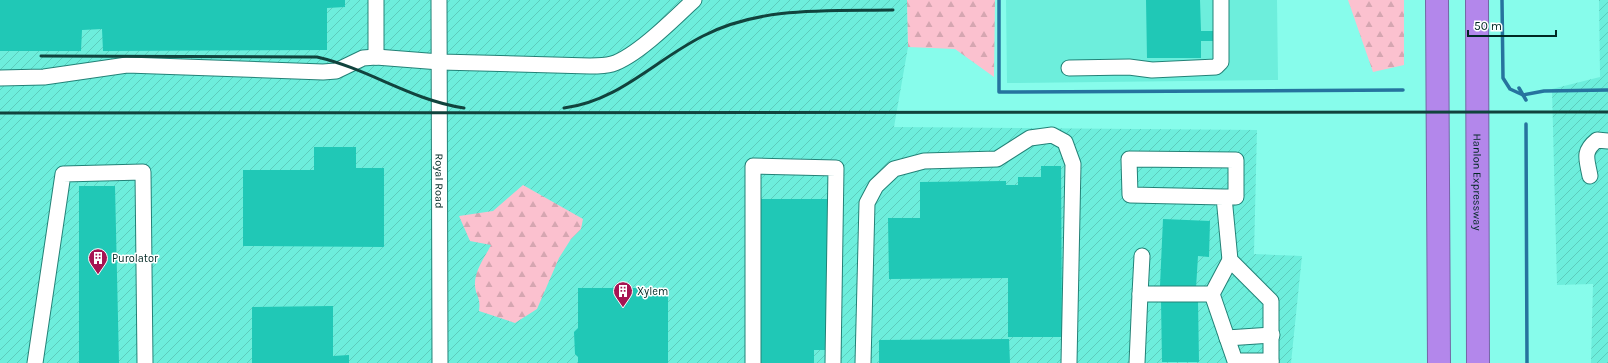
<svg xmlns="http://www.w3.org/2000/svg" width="1608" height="363" font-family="Karla,sans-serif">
<defs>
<pattern id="industrial-furrows" width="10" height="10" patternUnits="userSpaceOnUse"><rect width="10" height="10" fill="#6deedc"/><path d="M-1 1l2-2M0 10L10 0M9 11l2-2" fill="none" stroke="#5dccbc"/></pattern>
<pattern id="forest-firs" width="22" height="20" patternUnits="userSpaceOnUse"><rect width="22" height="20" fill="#fbc1cf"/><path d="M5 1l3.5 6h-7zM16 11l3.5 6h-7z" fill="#d5a6b1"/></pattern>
</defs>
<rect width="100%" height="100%" fill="#87fceb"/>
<polygon fill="#6deedc" points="1006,0 1277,0 1278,80 1007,83"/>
<g fill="url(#industrial-furrows)">
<polygon points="0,0 907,0 908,47 894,127 1257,130 1254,254 1302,256 1291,363 0,363"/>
<polygon points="1599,0 1608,0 1608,363 1591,363 1593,284 1557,285 1552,89 1600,77"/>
</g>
<g fill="url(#forest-firs)">
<polygon points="907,0 995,0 994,77 955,49 908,47"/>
<polygon points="1348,0 1404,0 1404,65 1373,72"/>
<path d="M523,185L583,219L581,229L571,239L559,258L537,309L515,323L479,311C481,297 476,297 475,286C474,271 485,257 491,245L470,241L459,216L493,211Z"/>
</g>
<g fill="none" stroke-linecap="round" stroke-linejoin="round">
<g stroke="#26739e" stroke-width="3.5">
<polyline points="999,0 999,92 1403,90"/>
<polyline points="1502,0 1503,78 1510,89 1523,95 1544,91 1608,90"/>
<polyline points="1519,88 1526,100"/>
<polyline points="1526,124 1527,363"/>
</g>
</g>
<g fill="#20c8b6">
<polygon points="0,0 345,0 345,7 327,8 327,50 103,51 102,29 82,30 81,51 0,51"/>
<polygon points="1146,0 1200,0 1201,31 1213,31 1213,41 1201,41 1201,58 1147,58"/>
<polygon points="314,147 356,147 356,168 384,168 384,247 243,246 243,170 314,170"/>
<polygon points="1041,166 1061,166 1062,337 1008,337 1008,278 889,279 888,218 920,218 920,182 1006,181 1006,185 1018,185 1018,177 1041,177"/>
<polygon points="79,186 115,186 119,363 79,363"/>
<polygon points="759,199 828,199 828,350 814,350 814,363 759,363"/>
<polygon points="1163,219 1210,221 1209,257 1198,256 1196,288 1160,286"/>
<polygon points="578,288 668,288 668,363 578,363 578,357 575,354 574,332 578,328"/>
<polygon points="1161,301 1198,301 1199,362 1162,362"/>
<polygon points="333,306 333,356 349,355 349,363 252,363 252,307"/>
<polygon points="1009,339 1010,363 879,363 879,340"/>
</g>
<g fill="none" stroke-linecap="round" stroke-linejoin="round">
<g stroke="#238277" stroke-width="17">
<g id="minor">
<polyline points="376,0 376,57"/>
<path id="s1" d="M439,0L440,363"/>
<polyline points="1069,68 1129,67 1152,70 1216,67 1221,62 1221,0"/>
<path d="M0,78L44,77L127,65L323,72L336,71L363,58L376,57L440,62L590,66C597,66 605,66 612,64C636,57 675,18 694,0"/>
<path d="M1590,176C1587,159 1582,152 1597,140L1608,141"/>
<polyline points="1224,197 1236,197 1236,160 1129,159 1130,195 1224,197 1230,260 1271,301 1271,363"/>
<polyline points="1142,256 1140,294 1212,294 1230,260"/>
<polyline points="1212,294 1235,361 1271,361"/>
<polyline points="1227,338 1272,335"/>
<polyline points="35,363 63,174 143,172 145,363"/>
<polyline points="753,363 753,166 836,168 833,363"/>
<polyline points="863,363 867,203 876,186 894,169 924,161 997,159 1030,138 1052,135 1065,142 1073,164 1069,363"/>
<polyline points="1137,363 1140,294"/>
</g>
</g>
<g stroke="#7466a5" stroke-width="24">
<g id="highway">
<polyline points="1437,0 1439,363"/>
<path id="s2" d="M1477,0L1478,363"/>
</g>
</g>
<use href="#minor" stroke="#fff" stroke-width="15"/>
<use href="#highway" stroke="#b387eb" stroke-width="22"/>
<g stroke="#11433d" stroke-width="3">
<path d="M41,56L317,57C369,69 411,100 464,108"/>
<path d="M564,108C619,101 655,60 703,36C761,6 829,11 893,10"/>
<polyline points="0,113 1608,112"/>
</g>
</g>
<defs>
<g id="building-pin" transform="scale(1)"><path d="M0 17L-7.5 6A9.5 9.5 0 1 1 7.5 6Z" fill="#a61452" stroke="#fff"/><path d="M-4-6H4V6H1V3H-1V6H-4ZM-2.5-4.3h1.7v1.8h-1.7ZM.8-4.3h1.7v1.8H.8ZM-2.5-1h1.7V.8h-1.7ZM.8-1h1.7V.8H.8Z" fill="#fff"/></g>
</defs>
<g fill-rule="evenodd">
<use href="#building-pin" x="98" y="258"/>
<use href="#building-pin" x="623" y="291"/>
</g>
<g text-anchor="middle" stroke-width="3" stroke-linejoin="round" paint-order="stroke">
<g font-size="11" fill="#002823" stroke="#fff">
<text dy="4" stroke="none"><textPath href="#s1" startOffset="181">Royal Road</textPath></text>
<text dy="4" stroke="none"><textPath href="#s2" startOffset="182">Hanlon Expressway</textPath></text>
</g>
<g font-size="11" fill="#002823" stroke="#fff" text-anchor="start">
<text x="112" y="262">Purolator</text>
<text x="637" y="295">Xylem</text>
</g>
</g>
<path d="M1468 30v6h88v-6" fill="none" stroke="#002823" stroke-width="2"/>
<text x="1474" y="30" font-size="12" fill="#002823" stroke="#ffffff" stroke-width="3" paint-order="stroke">50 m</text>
</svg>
